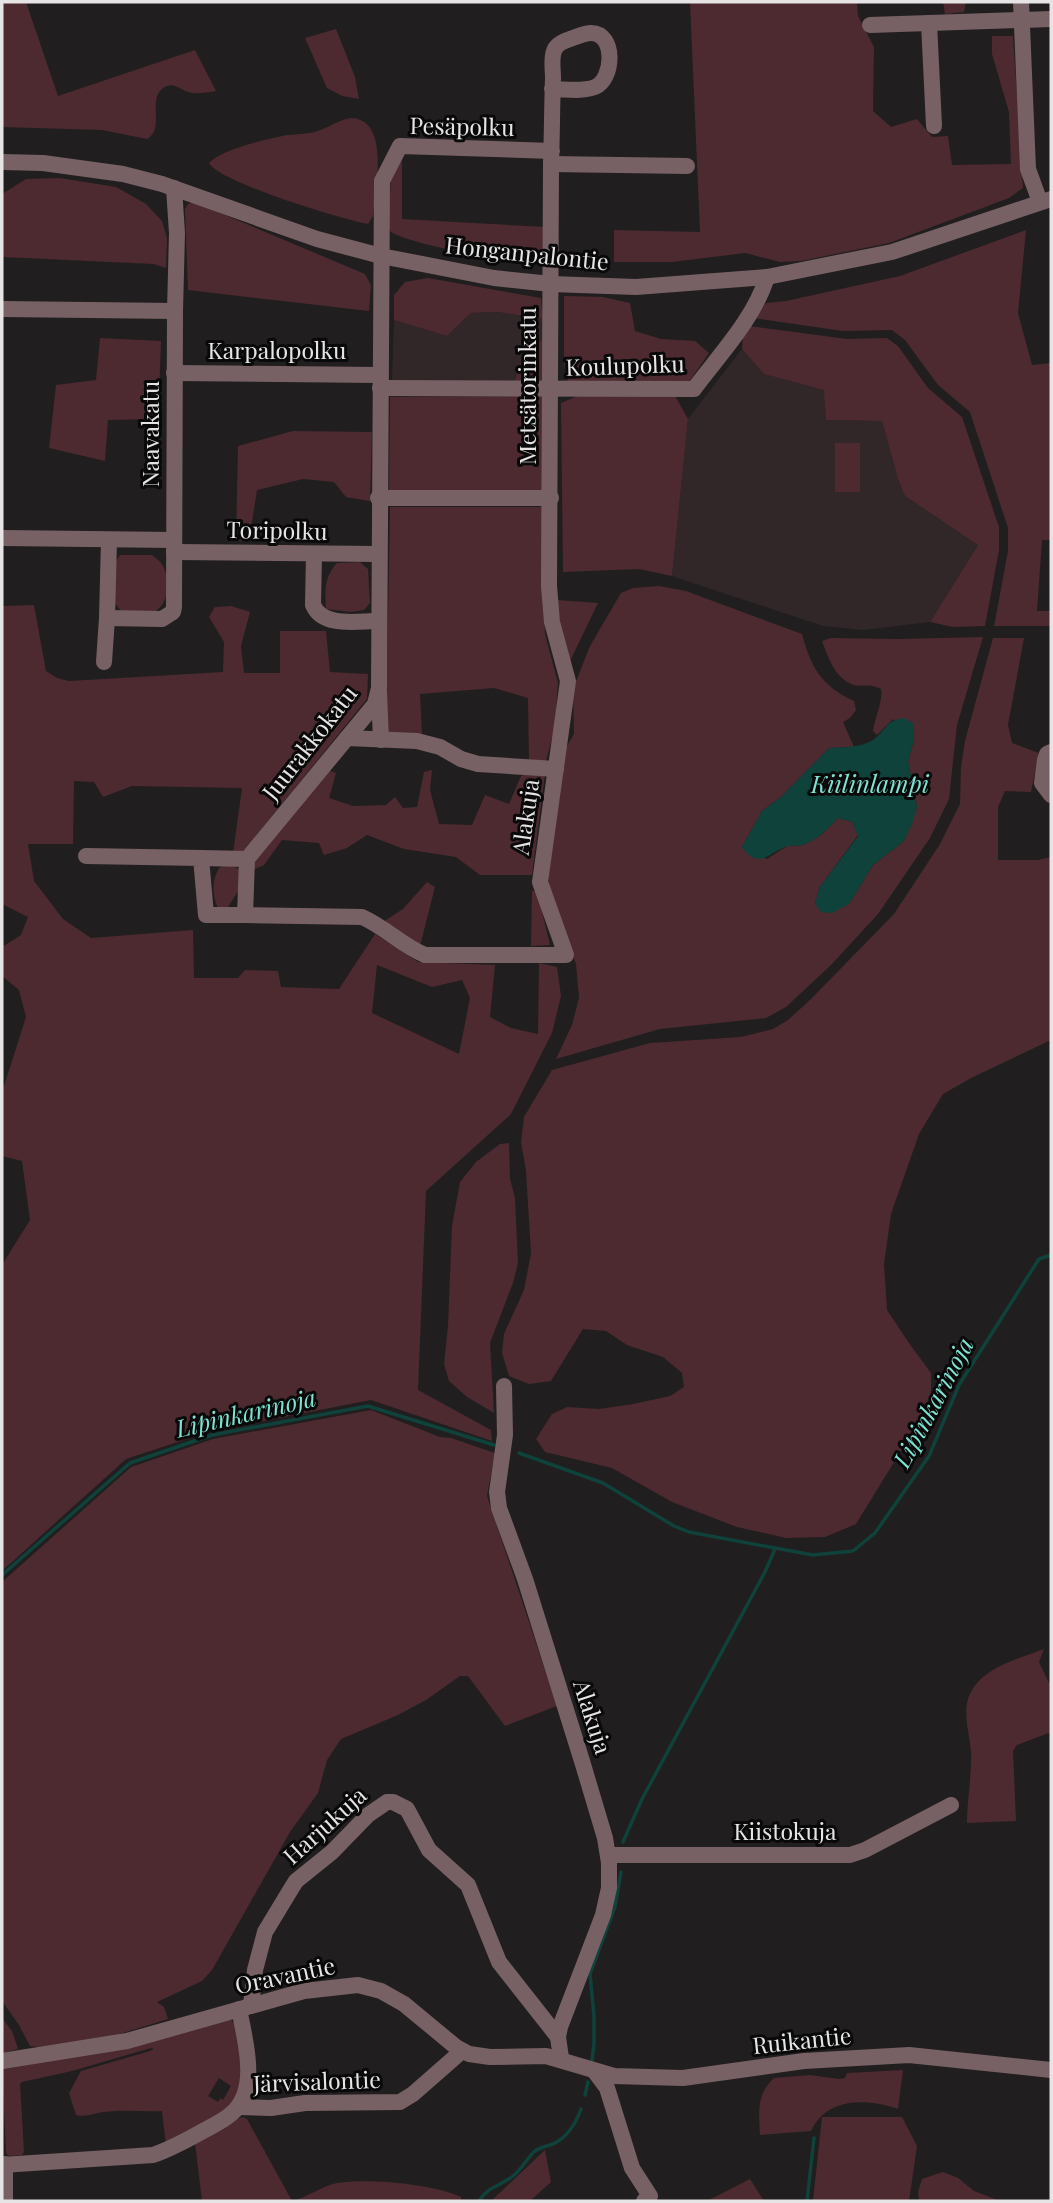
<svg xmlns="http://www.w3.org/2000/svg" width="1053" height="2203" font-family="'Playfair Display',serif">
<rect width="100%" height="100%" fill="#211e1f"/>
<g fill="#312729">
<polygon points="498,312 543,319 544,339 517,368 514,382 392,384 394,320 447,336 471,313"/>
<polygon points="742,349 764,374 825,390 826,420 882,421 898,479 905,496 978,545 930,622 863,630 823,626 672,576 688,419"/>
</g>
<g fill="#4c2a30" fill-rule="evenodd">
<path d="M2,2H26L58,96L195,50L216,91C207,92 197,95 188,92C181,90 175,83 167,86C144,95 167,128 147,139L102,130L2,127Z"/>
<polygon points="690,2 857,2 858,16 874,47 873,111 891,127 917,119 932,137 948,136 952,165 1011,164 1009,112 992,54 992,36 1013,36 1023,188 1009,198 889,243 801,261 780,262 745,253 672,262 614,262 614,230 700,232"/>
<polygon points="943,2 966,2 964,12 945,14"/>
<polygon points="336,29 355,77 359,99 342,96 327,88 305,38"/>
<path d="M351,118C391,119 375,192 373,216L368,224C343,220 219,182 209,163C222,149 267,139 287,135C296,134 306,134 315,132C328,128 338,120 351,118Z"/>
<path d="M396,162H402V219L546,227L544,257C519,265 414,246 391,232L388,228L391,177Z"/>
<polygon points="60,178 116,187 146,204 162,221 167,238 166,268 154,264 2,257 2,194 26,179"/>
<polygon points="194,202 365,274 371,285 369,311 188,290 185,209 188,204"/>
<polygon points="1026,230 1018,313 1032,365 1051,363 1051,540 1042,540 1037,611 1051,611 1051,626 994,626 1008,551 1008,528 970,412 938,385 905,340 892,330 843,331 753,318 766,303 786,301 900,276"/>
<polygon points="428,278 541,298 543,319 498,312 471,313 447,336 394,320 394,295 405,282"/>
<polygon points="564,296 603,297 630,303 635,331 661,339 695,341 709,353 689,382 568,382 564,364"/>
<polygon points="748,326 847,339 887,338 898,346 928,388 962,417 999,527 999,550 985,626 953,627 930,622 978,545 905,496 898,479 882,421 826,420 824,390 764,374 742,349 743,336"/>
<polygon points="100,338 161,341 158,419 108,420 105,461 49,448 56,385 96,380"/>
<polygon points="544,339 545,385 514,382 523,354"/>
<polygon points="580,395 675,396 688,419 672,576 639,569 563,572 561,403"/>
<polygon points="543,396 542,491 389,490 390,397"/>
<polygon points="293,431 372,432 370,501 346,497 334,482 303,479 257,490 249,541 236,541 238,446"/>
<rect x="835" y="443" width="25" height="49"/>
<polygon points="390,507 542,507 545,634 558,683 555,726 545,765 529,762 528,698 494,688 420,694 422,734 386,733"/>
<path d="M120,555H152C156,558 161,562 163,566C171,581 169,609 150,613C141,614 130,612 122,612L114,602L113,565Z"/>
<path d="M360,562L368,569L370,603L364,610L351,612L326,609C325,590 324,577 337,563Z"/>
<path d="M659,586L686,591L802,634C811,668 822,686 854,701L856,710L850,718L843,722L854,747L829,748L781,797L762,811L742,847L767,859L787,846L803,845L821,835L838,818L852,822L858,835L820,887L815,903L849,904L873,865L904,841L917,807L908,761L914,740L893,719L877,735L873,731C875,718 883,701 881,689C868,683 864,687 854,685C835,679 828,657 822,641L831,638L898,639L983,637L957,725L949,799L930,838L878,914L831,965L786,1007L766,1018L660,1029L556,1059L572,1025L579,998L576,964L551,899L546,858L562,755L574,734L573,689L590,646L621,593L633,588Z"/>
<polygon points="557,600 598,603 570,661 561,633"/>
<path d="M34,605L46,671L57,678L69,681L223,672L224,642L209,617L215,607L231,606L250,612L241,646L244,673H280V631H326L330,672L368,674L367,699L242,853H233L242,788L132,786L103,797L94,782L74,781L73,844H28L34,881L63,919L91,938L193,930L194,978H238L245,970L278,971L281,987L339,989L375,934L418,962L495,965L490,1017L511,1028L538,1034L539,963L557,967L561,996L552,1033L511,1114L426,1191L418,1390L491,1430L492,1441L371,1400L211,1431L126,1459L2,1571V1265L30,1220L22,1161L2,1156V1087L4,1086L26,1017L19,990L2,976V947L21,935L28,917L2,904V606ZM377,965L432,987L462,980L470,998L459,1054L372,1013Z"/>
<polygon points="993,638 1024,638 1008,725 1012,743 1039,753 1031,792 1005,791 998,807 998,860 1038,860 1051,857 1051,1040 973,1077 943,1094 919,1134 891,1214 884,1264 887,1310 911,1346 931,1373 931,1402 856,1524 825,1537 786,1538 737,1527 672,1502 612,1468 545,1452 536,1439 552,1414 567,1407 599,1409 633,1404 670,1396 684,1387 682,1373 663,1357 627,1345 606,1331 583,1329 551,1381 529,1384 509,1376 502,1353 504,1334 524,1290 531,1253 526,1171 521,1142 524,1117 552,1070 650,1043 741,1037 773,1029 788,1020 811,999 894,914 940,844 960,804 961,767 965,741"/>
<polygon points="324,769 336,773 329,798 353,806 386,805 395,797 403,808 417,807 424,772 432,770 430,790 439,824 472,825 485,795 509,804 521,776 529,773 545,774 532,875 480,875 456,857 404,849 367,835 347,848 324,855 319,843 282,840 264,865 253,870 255,861"/>
<path d="M231,865L239,869L240,888L228,907L219,910C212,897 211,879 220,867Z"/>
<polygon points="427,882 435,887 420,946 383,922 403,909"/>
<polygon points="532,891 537,891 550,945 531,946"/>
<polygon points="509,1143 510,1179 515,1198 518,1263 513,1283 490,1343 494,1413 467,1397 449,1381 444,1364 448,1326 452,1226 460,1182 476,1162 500,1144"/>
<polygon points="371,1410 440,1437 451,1438 495,1453 487,1496 557,1706 505,1726 468,1676 460,1676 426,1700 398,1715 341,1739 327,1760 318,1793 290,1832 212,1970 202,1981 157,2002 164,2007 168,2019 110,2037 38,2047 30,2046 19,2025 2,2001 2,1582 131,1467 213,1439"/>
<path d="M1044,1649L1039,1662L1051,1687V1732L1017,1745L1013,1751L1016,1821L967,1823C967,1799 972,1775 971,1752C970,1737 964,1718 967,1703C975,1669 1015,1660 1044,1649Z"/>
<polygon points="2,2018 12,2031 18,2049 2,2053"/>
<path d="M226,2020H231L237,2026L242,2077L233,2106L166,2145L162,2111C141,2112 120,2109 98,2113C90,2115 83,2117 76,2115L69,2093L81,2071L150,2051L154,2049L151,2048L72,2071L22,2082L20,2084L24,2152L22,2155L9,2156L6,2153L2,2067ZM219,2078L231,2086L223,2100L221,2098L218,2102L208,2096Z"/>
<path d="M903,2070L898,2109C866,2098 827,2097 811,2131L760,2135C759,2113 756,2094 774,2078L810,2075L839,2079L845,2078L847,2073Z"/>
<path d="M243,2117L247,2119L292,2201C308,2197 322,2186 337,2183C367,2178 434,2184 461,2197V2201H202L195,2143L236,2119Z"/>
<polygon points="822,2117 902,2117 917,2146 909,2201 813,2201"/>
<polygon points="545,2150 551,2182 530,2201 491,2201"/>
<polygon points="943,2172 958,2178 974,2191 1000,2201 919,2201 918,2192 922,2179"/>
<polygon points="750,2179 764,2201 707,2201"/>
</g>
<path fill="#0e423b" d="M904,718L914,724V740L908,761L917,807L912,824L904,841L873,865L849,904L832,913L821,912L815,903L820,887L858,836L852,822L838,818C828,828 817,841 802,845C797,846 790,845 785,847C767,854 759,870 742,847L762,811L781,797L829,748C843,747 860,748 873,740C886,731 885,720 904,718Z"/>
<g fill="none" stroke-linecap="round" stroke-linejoin="round">
<g stroke="#0e423b" stroke-width="3.5">
<polyline points="519,1453 603,1483 674,1526 689,1532 813,1555 853,1551 875,1533 929,1456 959,1385 1039,1259 1051,1255"/>
<polyline points="2,1575 130,1463 212,1435 368,1406 494,1445"/>
<polyline points="623,1842 642,1799 765,1572 775,1549"/>
<polyline points="592,2060 594,2044 594,2016 590,1974 615,1907 621,1872"/>
<polyline points="585,2095 588,2082"/>
<path d="M479,2201C488,2186 501,2186 513,2176C522,2169 527,2158 535,2151C540,2147 549,2146 555,2143C568,2136 576,2123 581,2109"/>
<polyline points="807,2201 814,2138"/>
</g>
<g stroke="#786164" stroke-width="16">
<polyline points="1021,2 1028,169 1040,202"/>
<polyline points="929,23 934,126"/>
<polyline points="870,25 1051,19"/>
<path d="M552,151L400,146L382,181L379,688L375,704L247,859L245,915L362,917C385,927 402,946 425,955H566L540,882L568,681L552,622L549,586L551,164C552,135 552,106 553,78C553,69 551,59 554,51C556,44 564,41 570,39C577,37 584,33 591,33C616,33 614,79 595,87C583,92 565,89 552,89"/>
<polyline points="2,162 43,163 123,174 162,184 317,239 381,256 494,278 551,284 636,287 767,277 892,252 1051,199"/>
<polyline points="551,164 687,166"/>
<polyline points="2,309 175,311"/>
<polyline points="174,373 379,375"/>
<path d="M380,388L694,389C720,354 754,319 767,277"/>
<polyline points="378,498 551,498"/>
<polyline points="2,538 174,540"/>
<polyline points="174,552 378,554"/>
<path d="M314,554L313,605C323,628 357,621 378,621"/>
<polyline points="107,618 162,619 173,612 174,607 175,311 177,233 174,188"/>
<polyline points="104,662 107,618 109,540"/>
<polyline points="379,693 381,740"/>
<polyline points="347,738 417,741 440,747 461,759 478,764 556,769"/>
<polyline points="1051,752 1047,754 1045,760 1042,783 1051,795"/>
<polyline points="86,856 201,858 206,915 245,915"/>
<polyline points="201,858 247,859"/>
<polyline points="504,1386 505,1435 497,1492 499,1508 525,1579 582,1761 605,1838 609,1863 609,1888 603,1915 560,2027 558,2037 561,2058"/>
<polyline points="608,1855 850,1855 865,1850 951,1805"/>
<polyline points="251,2006 255,1970 265,1932 291,1889 296,1881 332,1852 368,1815 387,1802 393,1802 407,1809 429,1850 468,1885 499,1962 558,2037"/>
<polyline points="2,2061 127,2041 304,1991 358,1985 381,1991 404,2004 456,2047 469,2054 490,2057 546,2056 614,2076 683,2078 804,2061 909,2055 1051,2070"/>
<polyline points="595,2072 607,2088 632,2168 650,2196 644,2201"/>
<polyline points="238,2107 271,2108 305,2103 400,2102 413,2094 462,2051"/>
<polyline points="5,2164 5,2201"/>
<path d="M2,2165L153,2155C171,2149 187,2140 203,2131C212,2126 223,2121 231,2114C260,2090 245,2040 239,2009"/>
</g>
</g>
<g text-anchor="middle" stroke-width="6" stroke-linejoin="round" paint-order="stroke">
<g font-size="23" fill="#e6e4e5" stroke="#0a0909">
<text transform="translate(462 127) rotate(1)" y="8">Pesäpolku</text>
<text transform="translate(527 254) rotate(6)" y="8">Honganpalontie</text>
<text x="277" y="359">Karpalopolku</text>
<text transform="translate(625 366) rotate(-2)" y="8">Koulupolku</text>
<text transform="translate(528 386) rotate(-90)" y="8">Metsätorinkatu</text>
<text transform="translate(151 434) rotate(-90)" y="8">Naavakatu</text>
<text transform="translate(277 531) rotate(1)" y="8">Toripolku</text>
<text transform="translate(310 743) rotate(-52)" y="8">Juurakkokatu</text>
<text transform="translate(526 817) rotate(-82)" y="8">Alakuja</text>
<text transform="translate(592 1717) rotate(72)" y="8">Alakuja</text>
<text transform="translate(325 1826) rotate(-42)" y="8">Harjukuja</text>
<text x="785" y="1840">Kiistokuja</text>
<text transform="translate(285 1976) rotate(-12)" y="8">Oravantie</text>
<text transform="translate(802 2041) rotate(-6)" y="8">Ruikantie</text>
<text transform="translate(317 2082) rotate(-2)" y="8">Järvisalontie</text>
</g>
<g font-size="24" font-style="italic" fill="#7ee3d2" stroke="#0a0909">
<text x="870" y="793">Kiilinlampi</text>
<text transform="translate(934 1403) rotate(-62)" y="8">Lipinkarinoja</text>
<text transform="translate(246 1414) rotate(-13)" y="8">Lipinkarinoja</text>
</g>
</g>
<rect width="1053" height="2203" fill="none" stroke="#e6e4e5" stroke-width="7"/>
</svg>
